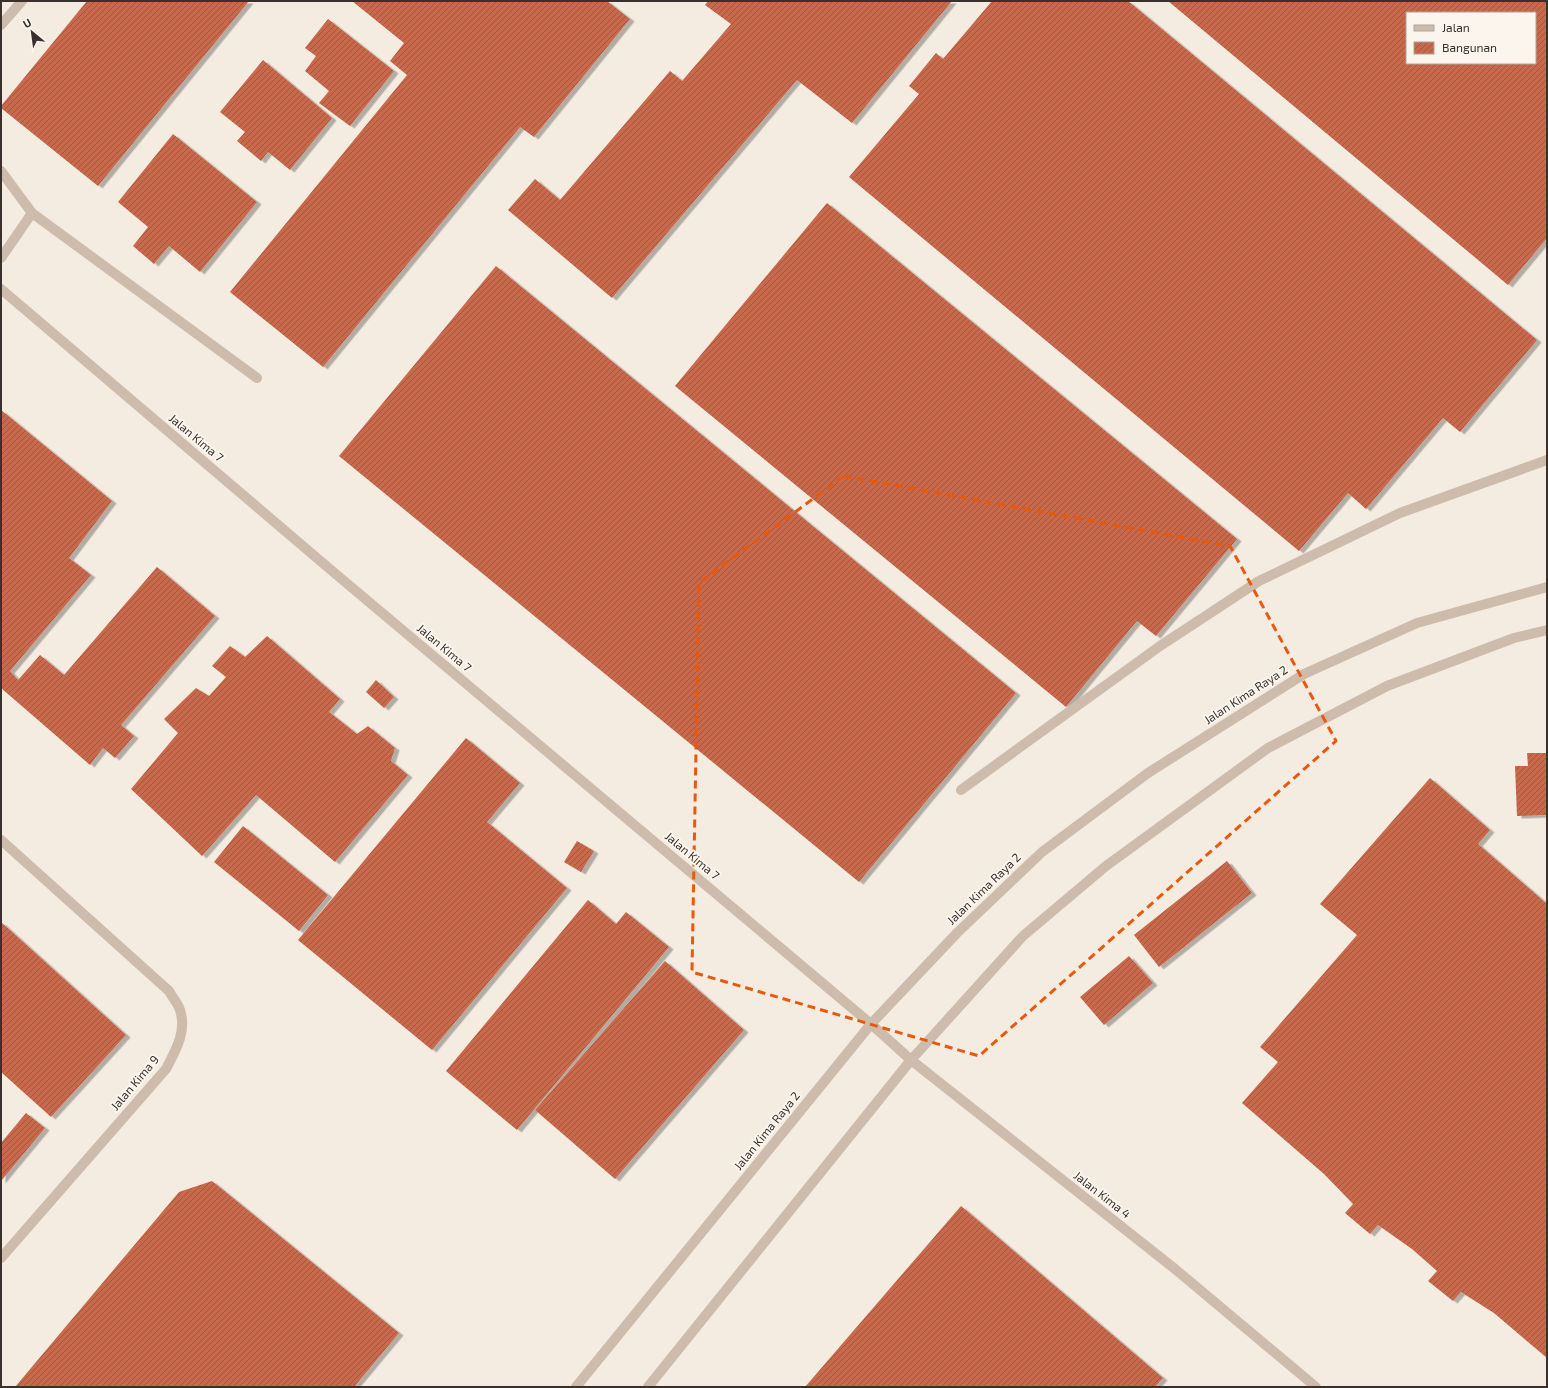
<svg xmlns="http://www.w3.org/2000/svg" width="1548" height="1388" font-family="'Exo 2',sans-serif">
<defs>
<pattern id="building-hatch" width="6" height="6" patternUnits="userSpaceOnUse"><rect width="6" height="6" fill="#c8694b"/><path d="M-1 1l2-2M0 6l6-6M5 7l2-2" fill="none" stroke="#a4573f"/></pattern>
<filter id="shadow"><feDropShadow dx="4.5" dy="2.5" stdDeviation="0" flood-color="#0004"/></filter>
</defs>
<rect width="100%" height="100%" fill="#f4ebe1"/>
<g fill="url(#building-hatch)" fill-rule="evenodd" filter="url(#shadow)">
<polygon points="87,1 249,1 98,186 1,108 1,106"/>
<polygon points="352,1 607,1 630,19 534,137 520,127 323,367 230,292 407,75 390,61 404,43"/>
<polygon points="708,1 952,1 852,123 797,80 612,298 508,210 535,179 560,200 670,71 682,81 731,24 705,5"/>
<polygon points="992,1 1128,1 1537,340 1460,432 1443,418 1366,509 1348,493 1299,551 849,177 919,94 909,86 936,53 943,59"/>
<path d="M1168,1H1547V238L1508,285ZM1407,13H1535V63H1407Z"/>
<polygon points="328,19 394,71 350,126 319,103 329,91 305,71 316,56 305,48"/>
<polygon points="263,60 332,118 290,170 268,152 261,161 237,141 245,132 220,112"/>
<polygon points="173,134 257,202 200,272 169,246 154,264 133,246 148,227 118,202"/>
<polygon points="827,203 1237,539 1156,636 1137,621 1066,707 675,386"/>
<polygon points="496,266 1016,693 859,882 339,456"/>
<polygon points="1,410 112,501 69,558 91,575 10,671 18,680 40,655 64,675 157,567 215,616 121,725 134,736 115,758 103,748 90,765 1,688"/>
<polygon points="267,636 340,699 329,712 357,734 368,726 395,748 391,761 408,775 335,862 256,795 202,856 131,789 178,733 164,719 196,688 209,696 226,677 212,666 230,646 245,657"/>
<polygon points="376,680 394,697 384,708 366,692"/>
<polygon points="466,738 520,783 487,822 567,888 432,1050 298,940"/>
<polygon points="1527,753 1547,753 1547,815 1517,816 1515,766 1528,766"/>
<polygon points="1430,778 1490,830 1478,844 1547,904 1547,1358 1494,1313 1461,1292 1453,1301 1428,1281 1437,1271 1412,1249 1378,1225 1370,1234 1345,1213 1353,1204 1324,1174 1242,1103 1278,1062 1260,1047 1357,935 1320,904"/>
<polygon points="243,826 328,895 299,931 214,862"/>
<polygon points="577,841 594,851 581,872 564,862"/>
<polygon points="1227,861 1252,893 1159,967 1134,935"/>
<polygon points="588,900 616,924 626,912 669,947 517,1130 446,1071"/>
<polygon points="1,922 126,1035 51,1117 1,1072"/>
<polygon points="1129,956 1153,983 1104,1025 1080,997"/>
<polygon points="665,961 744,1030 615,1179 535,1110"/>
<polygon points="26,1113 45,1128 1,1181 1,1143"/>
<polygon points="212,1181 399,1333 354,1387 15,1387 179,1192"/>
<polygon points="961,1206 1163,1378 1155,1387 805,1387"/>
</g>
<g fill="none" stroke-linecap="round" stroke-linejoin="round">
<g stroke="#cdbbac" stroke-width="10">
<polyline points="1,25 22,1"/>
<polyline points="1,171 32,213 1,258"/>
<polyline points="32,213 257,378"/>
<polyline points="1,289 331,570 871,1024 911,1060 1175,1269 1316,1387"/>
<polyline points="961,790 1160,646 1259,581 1400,513 1547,460"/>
<path d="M1,840L169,991C172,997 178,1003 180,1010C187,1031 176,1050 166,1069L1,1258"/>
<polyline points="576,1387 871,1024 957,933 1042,852 1148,773 1304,674 1417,623 1547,587"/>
<polyline points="648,1387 911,1060 1023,936 1106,866 1268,748 1387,686 1514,638 1547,630"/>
</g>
</g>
<path fill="none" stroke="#e8590c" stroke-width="3" stroke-dasharray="8 5" stroke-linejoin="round" d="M844,476L1230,546L1336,741L979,1056L692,972L699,583Z"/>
<g text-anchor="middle" stroke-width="4" stroke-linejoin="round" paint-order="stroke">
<g font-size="12" fill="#3b302b" stroke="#fbf5ee">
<text transform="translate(196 438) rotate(40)" y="4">Jalan Kima 7</text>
<text transform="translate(444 648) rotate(40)" y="4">Jalan Kima 7</text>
<text transform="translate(1246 695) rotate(-33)" y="4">Jalan Kima Raya 2</text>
<text transform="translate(692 856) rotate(40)" y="4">Jalan Kima 7</text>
<text transform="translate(984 889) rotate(-44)" y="4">Jalan Kima Raya 2</text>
<text transform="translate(135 1083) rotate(-50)" y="4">Jalan Kima 9</text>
<text transform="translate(767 1131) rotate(-51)" y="4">Jalan Kima Raya 2</text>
<text transform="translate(1102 1195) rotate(38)" y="4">Jalan Kima 4</text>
</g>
</g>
<rect width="1548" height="1388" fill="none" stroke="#3b302b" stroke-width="4"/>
<rect x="1406" y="12" width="130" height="52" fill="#fbf5ee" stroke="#aea6a0"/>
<rect x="1414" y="25" width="20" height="6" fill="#cdbbac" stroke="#aea6a0"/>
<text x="1442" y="32" font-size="12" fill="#3b302b">Jalan</text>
<rect x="1414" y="42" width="20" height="12" fill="url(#building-hatch)" stroke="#aea6a0"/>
<text x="1442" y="52" font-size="12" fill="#3b302b">Bangunan</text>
<g transform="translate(32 32) rotate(331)" stroke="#fbf5ee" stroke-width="3" paint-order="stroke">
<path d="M0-3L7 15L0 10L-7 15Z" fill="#3b302b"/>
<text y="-6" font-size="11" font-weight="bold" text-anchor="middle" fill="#3b302b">U</text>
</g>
</svg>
